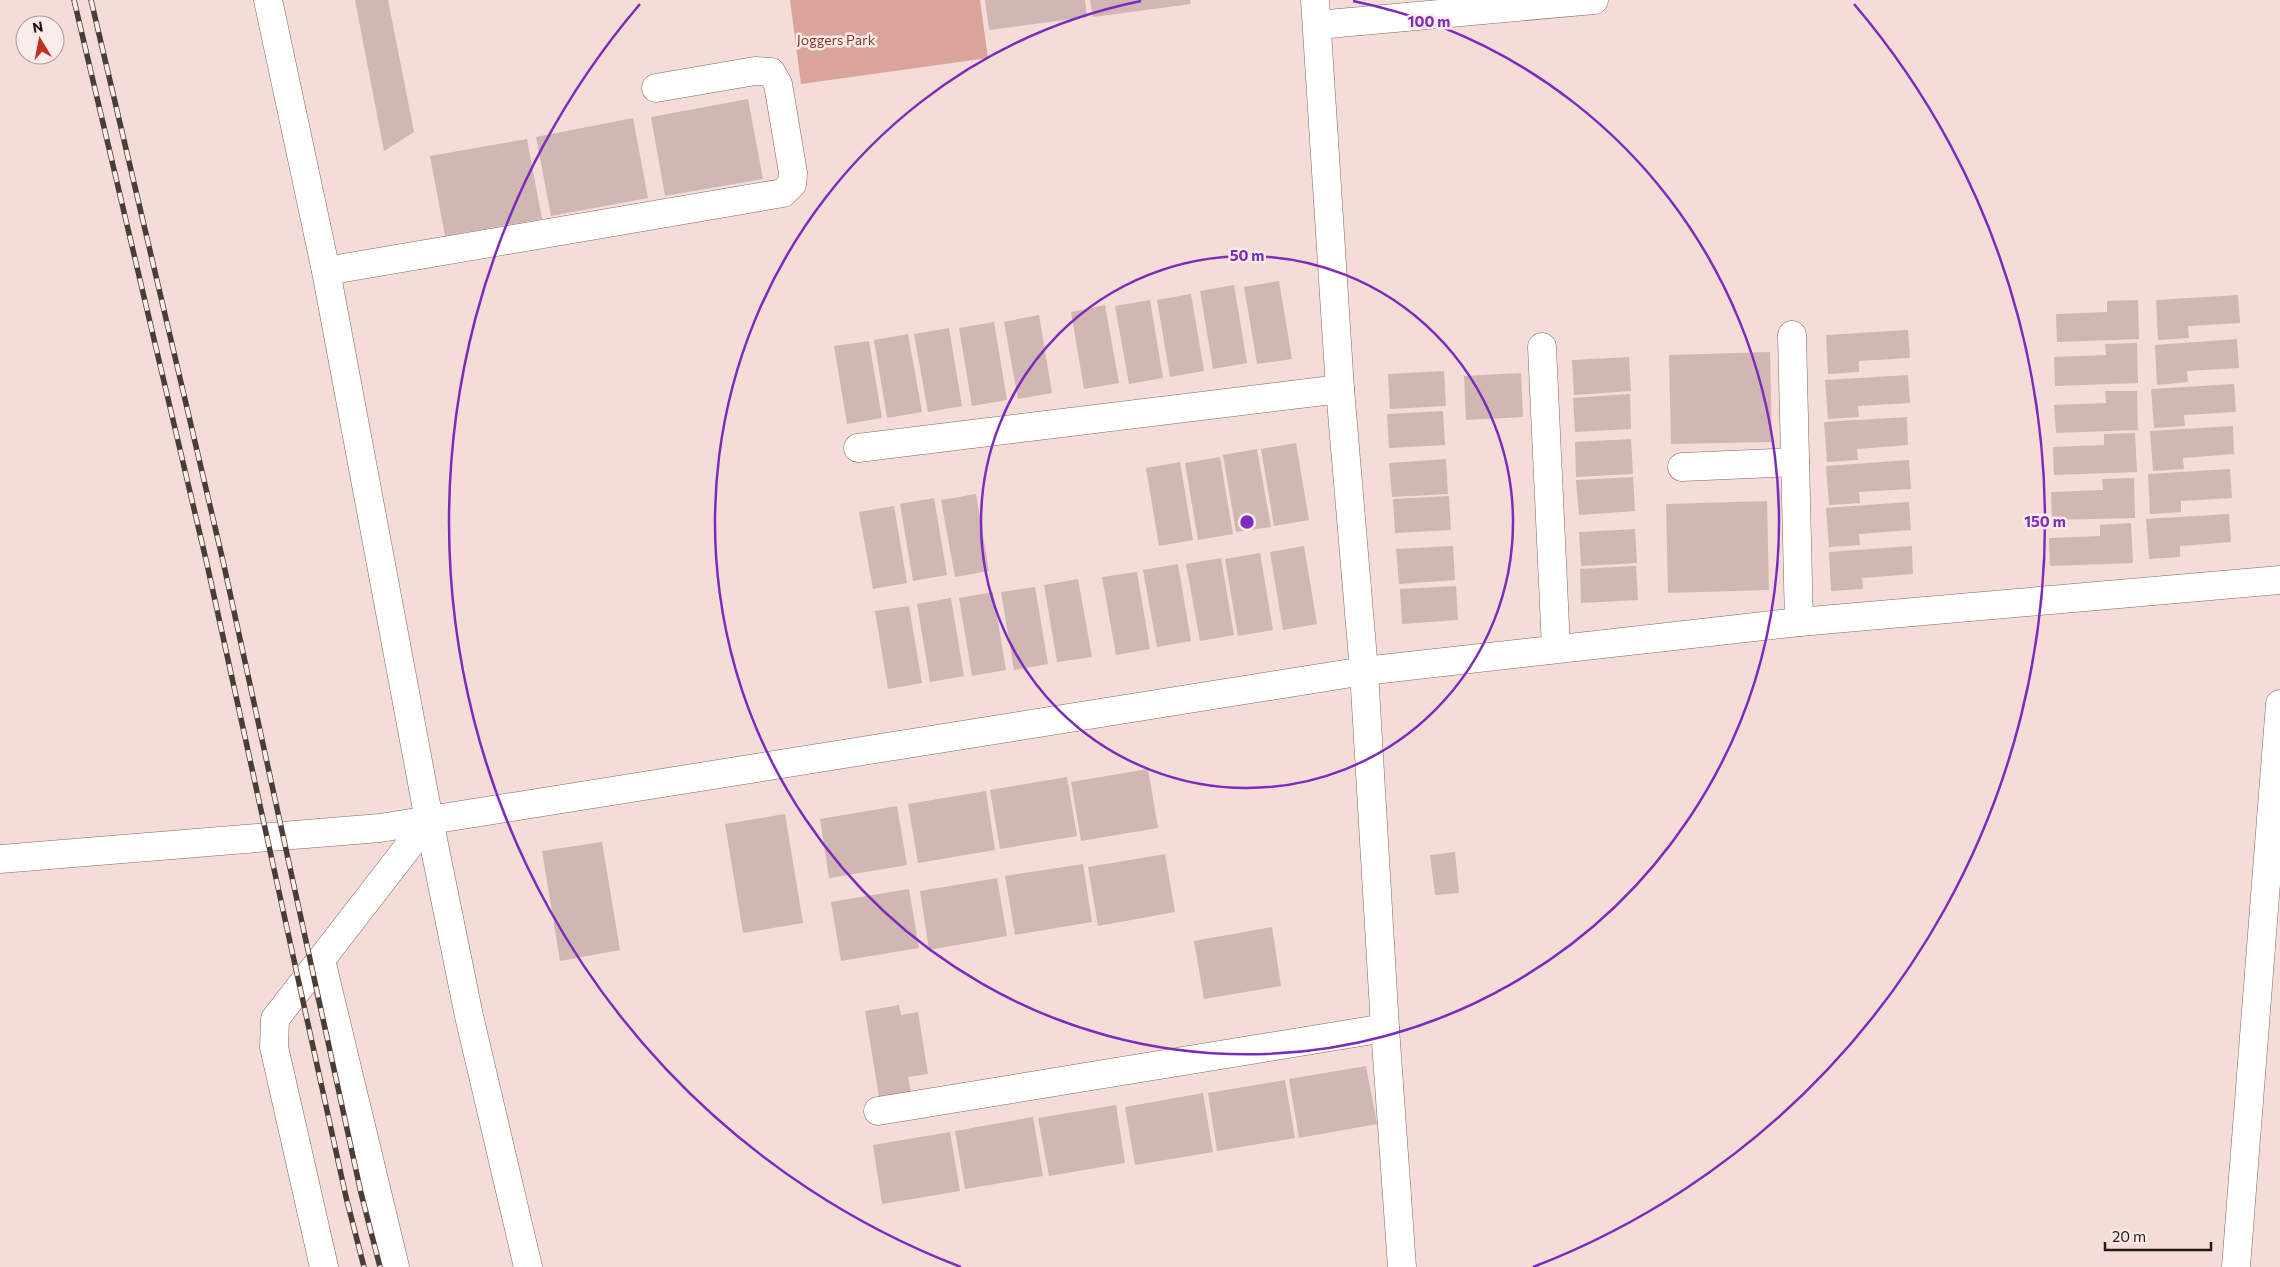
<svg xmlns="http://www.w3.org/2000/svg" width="2280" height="1267" font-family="Commissioner,sans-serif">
<rect width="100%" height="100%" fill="#f6dcd7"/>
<polygon fill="#daa49a" points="790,0 980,0 988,58 801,84"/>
<g fill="#d0b7b2">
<polygon points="355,0 388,0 414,132 384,151"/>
<polygon points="985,0 1085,0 1087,17 989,30"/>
<polygon points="1090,0 1190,0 1191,4 1093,17"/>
<polygon points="748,99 763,179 665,196 651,117"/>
<polygon points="633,118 648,198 551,216 536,137"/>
<polygon points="527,139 542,219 445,236 430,156"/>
<polygon points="1279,281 1292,359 1257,364 1244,287"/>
<polygon points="1234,285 1247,363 1213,369 1200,291"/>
<polygon points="1191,294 1204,371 1170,377 1157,300"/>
<polygon points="2238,295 2240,323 2188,326 2189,338 2158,340 2156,300"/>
<polygon points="1150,300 1163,378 1129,384 1115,306"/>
<polygon points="2138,300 2139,339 2057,342 2056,314 2107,312 2107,301"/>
<polygon points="1105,305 1119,383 1084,389 1071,312"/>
<polygon points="1039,315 1052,393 1018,399 1004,322"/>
<polygon points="994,322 1007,400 972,406 959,328"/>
<polygon points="949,328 962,406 928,412 914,334"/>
<polygon points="1908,330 1910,358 1859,361 1859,372 1828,374 1826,335"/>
<polygon points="908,334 922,412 887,418 874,340"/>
<polygon points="2237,339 2239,368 2187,371 2188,382 2157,385 2155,345"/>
<polygon points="869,341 882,418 847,424 834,346"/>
<polygon points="2137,343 2138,383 2055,386 2054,357 2106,355 2105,344"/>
<polygon points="1770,352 1772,442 1671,444 1669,355"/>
<polygon points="1629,357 1631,391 1574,395 1572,360"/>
<polygon points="1444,371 1446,406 1390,409 1388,374"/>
<polygon points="1521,373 1523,417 1466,420 1464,376"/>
<polygon points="1908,375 1910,403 1858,406 1859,417 1828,419 1825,380"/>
<polygon points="2234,384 2236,412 2184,415 2185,426 2154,428 2151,389"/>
<polygon points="2105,391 2137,391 2138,430 2056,433 2054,405 2106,403"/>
<polygon points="1630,394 1631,429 1575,432 1573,398"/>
<polygon points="1443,411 1445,445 1389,448 1387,414"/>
<polygon points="1907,417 1908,445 1857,449 1858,460 1827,462 1824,422"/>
<polygon points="2233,426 2234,454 2183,458 2184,469 2153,471 2150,431"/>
<polygon points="2135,433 2137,472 2054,475 2053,447 2104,445 2104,434"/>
<polygon points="1631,439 1633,474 1576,477 1575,442"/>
<polygon points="1296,443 1309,520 1274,526 1261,449"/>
<polygon points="1257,449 1271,527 1236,532 1223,455"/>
<polygon points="1220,457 1233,534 1198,540 1185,463"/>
<polygon points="1446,459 1448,494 1392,497 1389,463"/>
<polygon points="1909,460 1911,489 1859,492 1860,503 1829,505 1826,466"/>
<polygon points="1180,462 1193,540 1159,546 1146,468"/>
<polygon points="2230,469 2232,498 2181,501 2181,512 2150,514 2148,474"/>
<polygon points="1633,477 1635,511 1579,515 1576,480"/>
<polygon points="2134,478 2135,518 2052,520 2051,492 2103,490 2102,479"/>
<polygon points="976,494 989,571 955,577 941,500"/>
<polygon points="1449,496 1451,530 1395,533 1393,499"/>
<polygon points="934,498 947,575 913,581 900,504"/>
<polygon points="1767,501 1769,590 1668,593 1666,504"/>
<polygon points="1909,502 1911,530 1859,534 1860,545 1829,547 1826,508"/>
<polygon points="894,506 907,583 873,589 859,512"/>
<polygon points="2229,514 2231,542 2180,546 2180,557 2149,559 2146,519"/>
<polygon points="2131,523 2133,563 2050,566 2049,538 2100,536 2100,525"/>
<polygon points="1635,529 1637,563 1581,566 1579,532"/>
<polygon points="1304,546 1317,624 1283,630 1270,552"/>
<polygon points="1453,546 1455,580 1399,584 1396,549"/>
<polygon points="1912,546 1913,574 1862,578 1863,589 1831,591 1829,552"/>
<polygon points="1260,553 1273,630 1238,636 1225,559"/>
<polygon points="1221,558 1234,635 1200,641 1186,564"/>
<polygon points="1178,564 1191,641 1157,647 1143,570"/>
<polygon points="1636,566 1638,600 1581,603 1580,569"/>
<polygon points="1137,572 1150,649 1116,655 1102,577"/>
<polygon points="1078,579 1092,657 1057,662 1044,585"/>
<polygon points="1456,586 1458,620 1402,624 1400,589"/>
<polygon points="1035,587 1048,664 1014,670 1001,592"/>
<polygon points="993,592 1006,670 972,676 959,598"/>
<polygon points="951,598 964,676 930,682 917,604"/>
<polygon points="909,606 922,683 888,689 875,611"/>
<polygon points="1148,769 1158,828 1081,841 1071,782"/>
<polygon points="1067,777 1077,836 1000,849 990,790"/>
<polygon points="986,791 995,850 918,863 908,804"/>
<polygon points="897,806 907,865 829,878 820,819"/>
<polygon points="785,814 803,923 743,933 725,824"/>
<polygon points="602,842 620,950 560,961 542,851"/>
<polygon points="1455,852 1459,893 1435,895 1430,855"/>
<polygon points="1165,854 1175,912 1098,926 1088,867"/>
<polygon points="1083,864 1092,922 1015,935 1005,876"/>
<polygon points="997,878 1007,936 929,950 920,891"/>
<polygon points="909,889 919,948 841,961 831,902"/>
<polygon points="1272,927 1281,986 1204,999 1194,941"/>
<polygon points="899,1005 901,1015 918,1012 928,1074 908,1077 911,1092 879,1097 865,1011"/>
<polygon points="1366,1066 1377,1124 1299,1138 1289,1079"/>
<polygon points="1285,1080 1295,1138 1217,1151 1208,1093"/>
<polygon points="1203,1093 1213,1152 1135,1165 1125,1107"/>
<polygon points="1116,1105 1125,1163 1049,1176 1038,1118"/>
<polygon points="1033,1117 1043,1176 965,1189 955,1131"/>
<polygon points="950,1132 960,1191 882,1204 873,1145"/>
</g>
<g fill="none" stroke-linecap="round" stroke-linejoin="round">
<g stroke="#7e6763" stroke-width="29">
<g id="minor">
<polyline points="268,0 326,271 429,820 469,1016 528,1267"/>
<polyline points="1315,0 1340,389 1364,671 1385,1028 1402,1267"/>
<polyline points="1317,25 1594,0"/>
<polyline points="326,271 783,193 792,184 793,173 778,84 771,72 755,71 656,88"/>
<polyline points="1792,335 1799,622"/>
<polyline points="1542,347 1556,648"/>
<polyline points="858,448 1340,389"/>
<polyline points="1682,467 1795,462"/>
<polyline points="0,859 380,828 1364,671 1799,622 2280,580"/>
<polyline points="321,960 395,1267"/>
<polyline points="878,1111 1385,1028"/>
<polyline points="324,1267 274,1047 275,1019 429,820"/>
<polyline points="2236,1267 2280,704"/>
</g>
</g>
<use href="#minor" stroke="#fff" stroke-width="28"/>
<g stroke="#493d3a" stroke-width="5.5">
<g id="rail">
<polyline points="74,0 207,564 346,1197 364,1267"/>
<polyline points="91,0 223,561 361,1193 380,1267"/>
</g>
</g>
<use href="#rail" stroke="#fcece9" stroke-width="4" stroke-dasharray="11" stroke-linecap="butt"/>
</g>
<g fill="none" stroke="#7b2cbf" stroke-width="2.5">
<circle cx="1247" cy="522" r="266"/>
<path d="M1353 1A532 532 0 1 1 1141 1"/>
<path d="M961 1267A798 798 0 0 1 640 4M1854 4A798 798 0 0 1 1533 1267"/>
</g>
<g text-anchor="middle" stroke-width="5" stroke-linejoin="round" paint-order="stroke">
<g font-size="14" fill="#8d362a" stroke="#fcece9">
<text x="836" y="45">Joggers Park</text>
</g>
</g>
<circle cx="1247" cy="522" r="8" fill="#7b2cbf" stroke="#fcece9" stroke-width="2.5"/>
<g font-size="15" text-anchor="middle" font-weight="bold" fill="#7b2cbf" stroke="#fcece9" stroke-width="5" stroke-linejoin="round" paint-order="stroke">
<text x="1429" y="27">100 m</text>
<text x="1247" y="261">50 m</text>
<text x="2045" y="527">150 m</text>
</g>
<g transform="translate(40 40) rotate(350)"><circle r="24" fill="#fcece9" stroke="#a59895"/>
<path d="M0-4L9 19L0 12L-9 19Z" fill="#bf3223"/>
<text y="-8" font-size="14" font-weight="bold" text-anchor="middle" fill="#221917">N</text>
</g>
<path d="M2105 1242v8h106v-8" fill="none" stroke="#221917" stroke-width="2.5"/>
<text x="2112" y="1242" font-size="15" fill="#221917" stroke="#fcece9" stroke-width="4" paint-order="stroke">20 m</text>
</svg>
